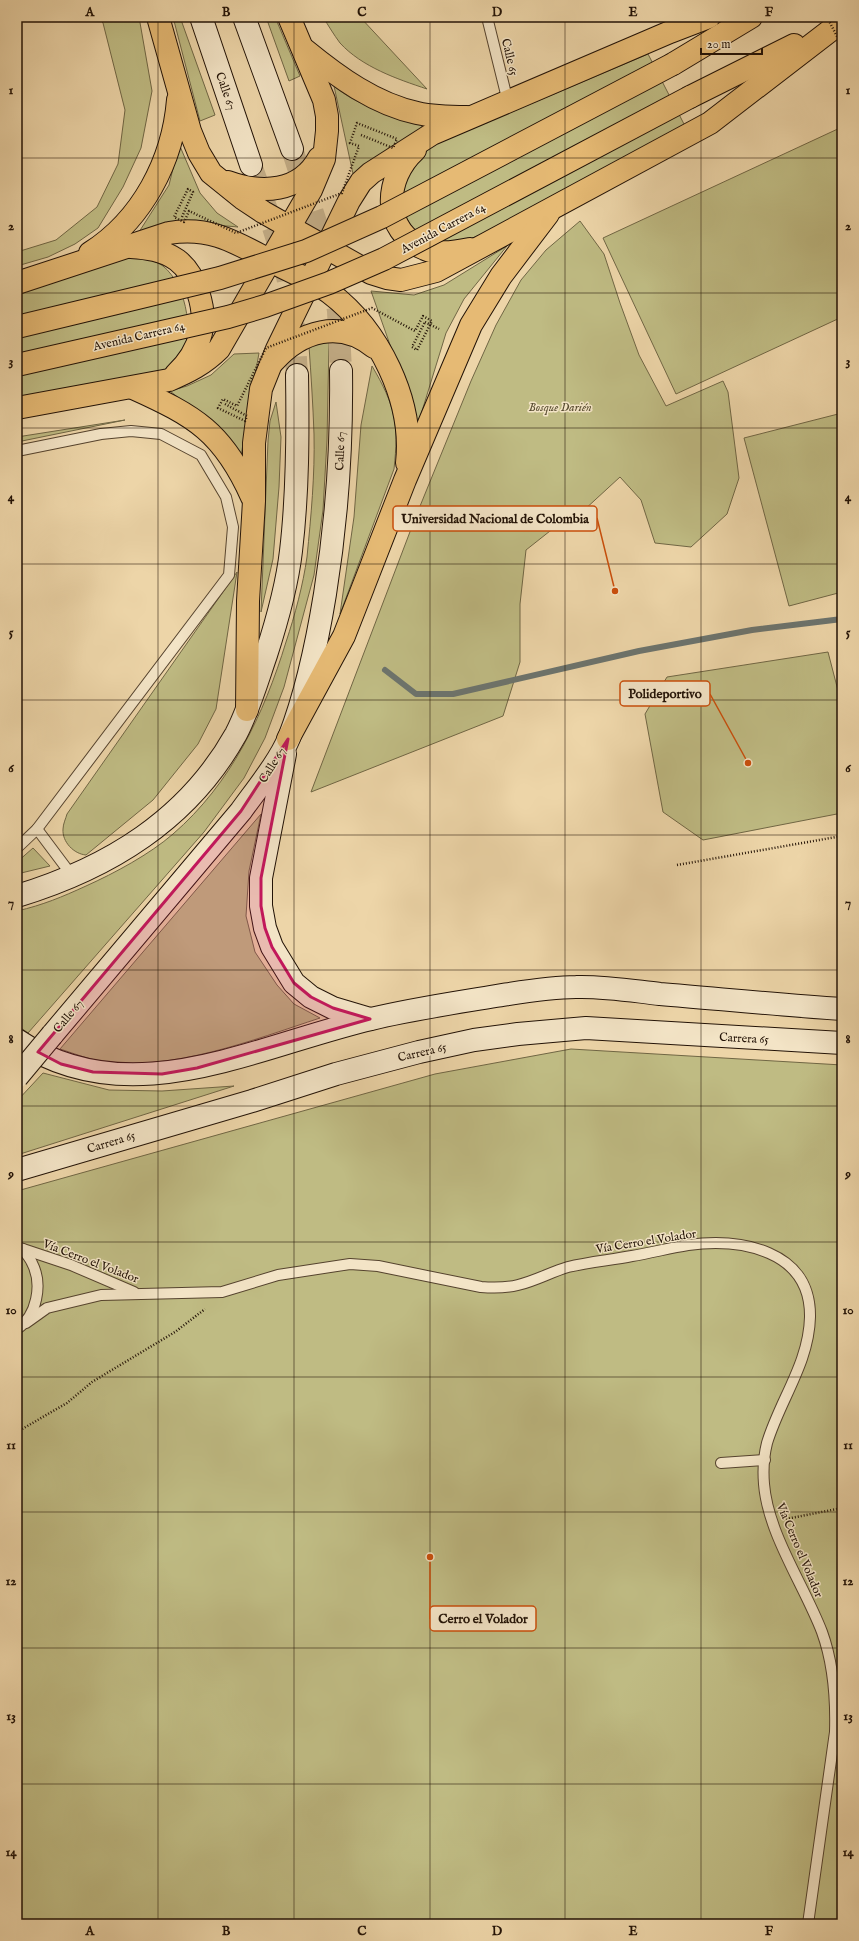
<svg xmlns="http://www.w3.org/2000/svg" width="859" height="1941" font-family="'IM FELL English',serif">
<rect width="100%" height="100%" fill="#edd5a8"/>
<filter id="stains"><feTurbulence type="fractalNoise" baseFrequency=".005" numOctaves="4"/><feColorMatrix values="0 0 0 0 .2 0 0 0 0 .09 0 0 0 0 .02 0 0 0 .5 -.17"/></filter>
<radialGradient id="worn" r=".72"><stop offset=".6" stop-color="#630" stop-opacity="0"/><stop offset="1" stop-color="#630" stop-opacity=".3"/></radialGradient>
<g fill="#bfbb83" stroke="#706644">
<polygon points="98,17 139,17 152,91 141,148 123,187 98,228 75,244 48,257 17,266 17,252 56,240 97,207 118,164 125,110 103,23"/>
<polygon points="173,17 180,17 215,115 200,121"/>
<polygon points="266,17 275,17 300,76 289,81"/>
<path d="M323,17H360L427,89C397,79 362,67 340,43C334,35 328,25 323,17Z"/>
<polygon points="648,54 685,126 492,230 460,243 435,243 414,230 405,216 402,187 415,162 429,147"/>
<path d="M334,86C360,108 388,112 419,120L423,130L355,183Z"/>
<polygon points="842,127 842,317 676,394 603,238"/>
<polygon points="179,144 200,193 217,213 238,227 204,224 139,232 169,185"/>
<polygon points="580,221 604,254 620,303 639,355 666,406 723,381 728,392 739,478 727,514 691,547 655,543 641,500 620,477 583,511 550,531 526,550 520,604 520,662 503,716 311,792 416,516 471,381 496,325 521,280 546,250"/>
<polygon points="507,246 464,299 446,333 418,424 371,291 414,295 444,285"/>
<path d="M124,257C136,258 152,258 163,266C187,285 198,341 175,364C170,369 162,372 157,376L17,397V294Z"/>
<path d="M329,342L327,440L323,510L314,575L284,687L265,738L244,778L204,832L28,1033L17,1025V911C43,905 62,897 86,886C115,873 150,854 173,834C231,784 264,714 286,642C295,615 303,585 307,557C311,516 315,475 314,434C313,405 311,375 309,346Z"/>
<polygon points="259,353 240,461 196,412 170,391 187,386 211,375 234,354"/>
<path d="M372,366C395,405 399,424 394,469L340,614L354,517L361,425Z"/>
<polygon points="276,402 281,437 279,487 273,559 261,612 268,441 270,421"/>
<polygon points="842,413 842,592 789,606 744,438"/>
<polygon points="125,420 17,442 17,437"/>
<path d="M237,572L216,709L198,744L153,800L86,855C74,854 62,842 63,829C63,824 66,818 67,814Z"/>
<polygon points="828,652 842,706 842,813 703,840 663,812 645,714 667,677"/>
<path d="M261,814L249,871L246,916L255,952L277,985L294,1004L320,1018C253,1040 171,1072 101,1061C87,1059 73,1053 60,1049Z"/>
<polygon points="33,848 50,866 17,874 17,862"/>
<polygon points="571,1049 842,1065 842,1924 17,1924 17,1191 435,1074"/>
<polygon points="43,1073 109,1090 162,1091 234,1086 17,1155 17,1101"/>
</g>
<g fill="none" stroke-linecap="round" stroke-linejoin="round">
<polyline stroke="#6c746e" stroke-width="6" points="385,670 416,694 453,694 639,651 752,630 842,619"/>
<g stroke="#c4ae88" stroke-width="22" stroke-dasharray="22 11" stroke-linecap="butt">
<polyline points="292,149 331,268 338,311 341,371"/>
<path d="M251,165C265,205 281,245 289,286C294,315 295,345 297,375"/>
</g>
<g stroke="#55432e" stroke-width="12">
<g id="service">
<polyline points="487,17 508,102"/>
<polyline points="17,451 101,434 131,431 161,434 201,455 226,497 233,527 229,575 37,829 17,848"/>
<polyline points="37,829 73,877"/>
<polyline points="17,1247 71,1265 134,1292"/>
<path d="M26,1323L47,1308L101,1295L222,1292L278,1275L350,1264L378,1266L481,1287C493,1288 506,1288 518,1285C535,1281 551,1272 568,1267C589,1262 611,1260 632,1256C651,1253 669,1248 688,1245C741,1238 811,1250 810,1317C809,1363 780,1400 767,1443C764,1455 763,1472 764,1484C768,1534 804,1585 822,1632C834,1665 836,1698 835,1732L808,1924"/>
<path d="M17,1329C37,1316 43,1284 32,1263C30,1258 26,1254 23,1249"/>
<polyline points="721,1463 765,1460"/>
</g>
</g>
<g stroke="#221206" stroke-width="24">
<g id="secondary">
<polyline points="201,17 251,165"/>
<polyline points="244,17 292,149"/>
<polyline points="285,754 261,878 261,906 265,928 272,947 294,983 311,997 333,1008 370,1019"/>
<path d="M17,896C109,868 188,820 236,734C249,709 257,681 266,655C277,621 287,586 291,551C298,492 298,433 297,375"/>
<path d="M52,1035L241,811C256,790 279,762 289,738C307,692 317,643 325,594C337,520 342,446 341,371"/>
<path d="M17,1040C129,1116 255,1046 371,1019C412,1009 454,1003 496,996C522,992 550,987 576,987C604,986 633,991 660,994C721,999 781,1005 842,1009"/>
<polyline points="17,1170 252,1101 336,1074 419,1052 474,1040 518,1034 586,1028 842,1043"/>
</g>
</g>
<g stroke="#221206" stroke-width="24">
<g id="primary">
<polyline points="158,17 190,131 199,153 211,173 242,198 263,212 371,273 387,278 401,280 436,271 710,123 840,23"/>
<path d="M305,50C338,77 375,104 417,113C434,117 450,117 467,117"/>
<polyline points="673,64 751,17"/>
<polyline points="690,97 794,45"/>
<path d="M415,150C384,178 381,231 425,249C438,255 456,252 470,249"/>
<path d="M228,182C261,194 300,193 319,158"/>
<path d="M131,247C147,248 163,250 177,260C196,274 207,310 201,333C197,348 188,363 176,374"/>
<path d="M90,253C142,220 173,161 178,100"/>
<path d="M17,283L169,233C209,226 235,242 269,260C288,271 313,280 330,293C379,330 414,401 407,463"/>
<path d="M274,361C301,331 340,319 374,347"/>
<path d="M133,388C195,416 223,432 252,497"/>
<path d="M17,408L169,380C188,372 204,364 219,349L311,190L324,159L327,131V116L324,100L289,17"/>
<polyline points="247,710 248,601 254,501 254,443 261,389 277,349 349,201 361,182 371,173 432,134 670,32 709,17"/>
<polyline points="288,739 344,636 405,480 471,325 501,276 548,214"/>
</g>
</g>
<g stroke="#221206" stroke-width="2.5" stroke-dasharray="1 2" stroke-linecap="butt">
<polyline points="425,322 439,329"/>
<polyline points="677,865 842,836"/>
<polyline points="17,1432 67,1403 92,1382 175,1332 205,1309"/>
<polyline points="786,1519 842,1508"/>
</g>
<use href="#service" stroke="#f3e4c6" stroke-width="10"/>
<use href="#secondary" stroke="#f3e4c6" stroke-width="22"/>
<use href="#primary" stroke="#e6ba74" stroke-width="22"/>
<g stroke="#221206" stroke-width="24" stroke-linecap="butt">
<polyline id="secondary-bridge" points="17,1077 52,1035"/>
</g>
<g stroke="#221206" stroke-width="24" stroke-linecap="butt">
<g id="primary-bridge">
<polyline points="17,327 220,278 306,251 382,217 673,64"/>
<polyline points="17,365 228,317 265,306 329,283 384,259 690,97"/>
</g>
</g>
<g stroke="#221206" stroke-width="2.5" stroke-dasharray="1 2" stroke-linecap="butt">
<polyline points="827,17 842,46"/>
<polyline points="182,217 193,192 188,189 174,217 184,222 189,211 236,233 342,193 359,146 350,143 357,123 397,139 393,148 361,135"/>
<polyline points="225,404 247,416 245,421 218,408 223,399 237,406 266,348 372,308 415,331 423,316 432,321 417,350 412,347 425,322"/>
</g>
<use href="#secondary-bridge" stroke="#f3e4c6" stroke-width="22"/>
<use href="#primary-bridge" stroke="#e6ba74" stroke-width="22"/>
</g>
<path fill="#c2185b" fill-opacity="0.2" stroke="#c2185b" stroke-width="3" stroke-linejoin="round" d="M288,739L261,878V906L265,928L272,947L294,983L311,997L333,1008L370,1019L197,1068L162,1074L93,1072L61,1064L38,1052L241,811Z"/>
<path fill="none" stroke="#221206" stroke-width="1" stroke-opacity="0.55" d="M158,17V1924M294,17V1924M430,17V1924M565,17V1924M701,17V1924M17,158H842M17,293H842M17,428H842M17,564H842M17,700H842M17,835H842M17,970H842M17,1106H842M17,1242H842M17,1377H842M17,1512H842M17,1648H842M17,1784H842"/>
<g text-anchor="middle" stroke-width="3" stroke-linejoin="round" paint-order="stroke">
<g font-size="12" fill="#221206" stroke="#f3e4c6">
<text transform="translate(510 57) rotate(77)" y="4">Calle 65</text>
<text transform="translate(226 91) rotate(71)" y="4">Calle 67</text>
<text transform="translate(443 228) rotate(-28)" y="4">Avenida Carrera 64</text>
<text transform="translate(139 336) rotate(-13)" y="4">Avenida Carrera 64</text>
<text transform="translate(340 451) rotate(-88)" y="4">Calle 67</text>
<text transform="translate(272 765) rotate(-58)" y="4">Calle 67</text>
<text transform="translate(68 1016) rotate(-50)" y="4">Calle 67</text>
<text transform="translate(744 1038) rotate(3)" y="4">Carrera 65</text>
<text transform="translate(422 1052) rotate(-13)" y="4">Carrera 65</text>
<text transform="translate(111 1142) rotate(-17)" y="4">Carrera 65</text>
<text transform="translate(646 1241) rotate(-9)" y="4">Vía Cerro el Volador</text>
<text transform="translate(91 1261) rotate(21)" y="4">Vía Cerro el Volador</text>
<text transform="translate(800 1550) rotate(67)" y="4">Vía Cerro el Volador</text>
</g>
<g font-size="12" font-style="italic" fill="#594d32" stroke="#f3e4c6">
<text x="560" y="411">Bosque Darién</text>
</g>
</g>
<path fill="none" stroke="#ca4e0b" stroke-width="1.5" d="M615 591L597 518M748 763L710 694M430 1557L430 1619"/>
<g fill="#ca4e0b" stroke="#f3e4c6" stroke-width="1.5">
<circle cx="615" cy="591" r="4"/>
<circle cx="748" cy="763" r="4"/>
<circle cx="430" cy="1557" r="4"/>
</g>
<g fill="#f3e4c6" stroke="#ca4e0b" stroke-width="1.5">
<rect x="393" y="506" width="204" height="25" rx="4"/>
<rect x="620" y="681" width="90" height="25" rx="4"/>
<rect x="430" y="1606" width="106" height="25" rx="4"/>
</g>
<g font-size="13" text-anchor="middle" font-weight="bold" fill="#221206">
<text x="495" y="523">Universidad Nacional de Colombia</text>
<text x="665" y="698">Polideportivo</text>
<text x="483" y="1623">Cerro el Volador</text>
</g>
<rect width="859" height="1941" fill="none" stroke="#edd5a8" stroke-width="44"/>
<path d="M701 48v6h61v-6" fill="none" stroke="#221206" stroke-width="2"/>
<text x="707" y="48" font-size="12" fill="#221206" stroke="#f3e4c6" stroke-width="3" paint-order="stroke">20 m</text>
<rect x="22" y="22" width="815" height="1897" fill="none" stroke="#221206" stroke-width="1.5"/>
<g font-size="13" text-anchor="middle" font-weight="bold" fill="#221206">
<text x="90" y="16">A</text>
<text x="226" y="16">B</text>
<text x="362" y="16">C</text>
<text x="497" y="16">D</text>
<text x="633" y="16">E</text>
<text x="769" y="16">F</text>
<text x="11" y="94">1</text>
<text x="848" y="94">1</text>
<text x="11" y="230">2</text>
<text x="848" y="230">2</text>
<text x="11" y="365">3</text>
<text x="848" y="365">3</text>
<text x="11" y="501">4</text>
<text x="848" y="501">4</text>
<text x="11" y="636">5</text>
<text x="848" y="636">5</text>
<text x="11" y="772">6</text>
<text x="848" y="772">6</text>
<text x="11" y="907">7</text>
<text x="848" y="907">7</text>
<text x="11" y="1043">8</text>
<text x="848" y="1043">8</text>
<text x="11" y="1178">9</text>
<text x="848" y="1178">9</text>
<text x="11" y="1314">10</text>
<text x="848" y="1314">10</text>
<text x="11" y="1449">11</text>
<text x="848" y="1449">11</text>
<text x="11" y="1585">12</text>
<text x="848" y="1585">12</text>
<text x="11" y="1720">13</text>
<text x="848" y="1720">13</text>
<text x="11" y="1856">14</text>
<text x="848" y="1856">14</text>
<text x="90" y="1935">A</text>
<text x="226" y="1935">B</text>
<text x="362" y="1935">C</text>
<text x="497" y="1935">D</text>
<text x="633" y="1935">E</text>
<text x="769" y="1935">F</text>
</g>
<rect width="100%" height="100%" filter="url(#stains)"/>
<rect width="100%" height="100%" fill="url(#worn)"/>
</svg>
